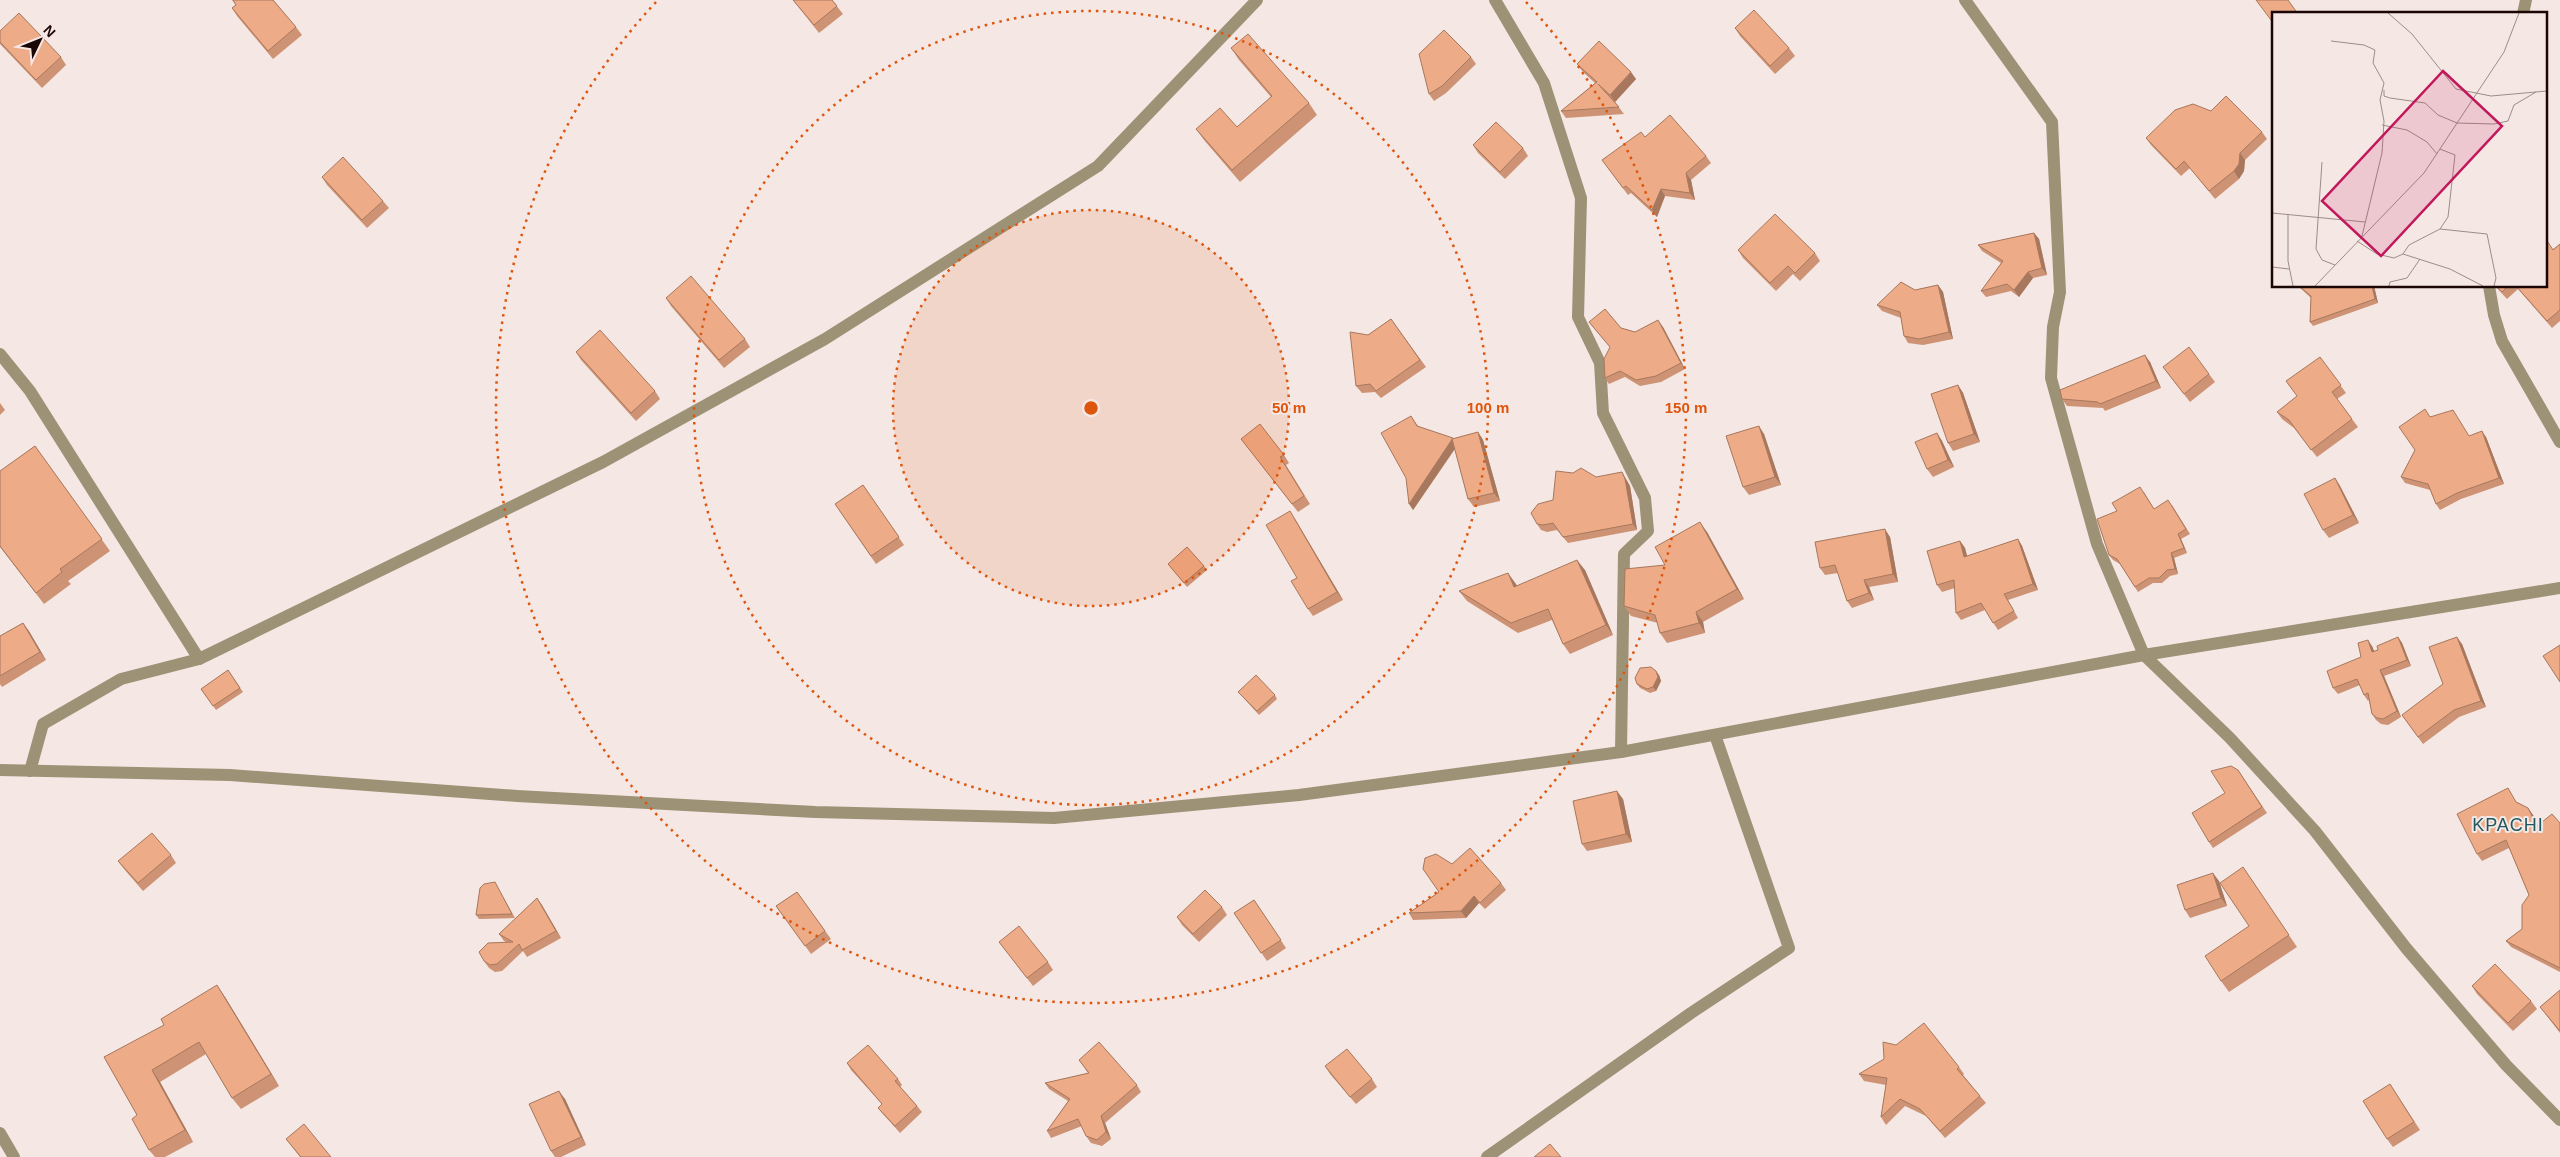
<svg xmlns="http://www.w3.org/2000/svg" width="2560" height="1157" font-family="Arial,sans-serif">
<rect width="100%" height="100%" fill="#f5e7e4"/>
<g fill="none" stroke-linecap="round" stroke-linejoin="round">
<g stroke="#9d9276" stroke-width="12">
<polyline points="1495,0 1544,83 1581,198 1578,317 1600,363 1603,413 1645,498 1648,531 1624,554 1621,752"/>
<polyline points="1965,0 2052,122 2060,292 2053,327 2051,378 2097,544 2144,655 2230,738 2315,831 2406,948 2506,1065 2560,1120"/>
<polyline points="2523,14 2526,0"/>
<polyline points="2489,286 2494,315 2502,341 2560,442"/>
<polyline points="0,354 30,391 199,659"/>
<polyline points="0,770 230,775 517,796 815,812 1054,818 1299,795 1621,752 2144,655 2560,588"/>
<polyline points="30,771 43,724 121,679 199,659 603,462 825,339 1098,166 1257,0"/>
<polyline points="0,1133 14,1157"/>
<polyline points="1487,1157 1691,1013 1789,948 1715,735"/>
</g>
</g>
<g fill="#cd9374">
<polygon points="232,0 273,0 296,27 302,35 273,59 237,16 232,8 236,5"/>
<polygon points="793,0 832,0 843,14 819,33"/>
<polygon points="1735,28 1789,48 1795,56 1775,74 1740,36"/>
<polygon points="0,31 61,57 66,65 42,88 0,44"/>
<polygon points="1231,48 1309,103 1317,115 1240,182 1204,140 1196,129 1237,127 1271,97 1239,60"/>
<polygon points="1471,57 1476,64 1446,93 1434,101 1429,94"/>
<polygon points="1577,64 1636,79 1615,102 1624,114 1566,118 1561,111 1595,83 1582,71"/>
<polygon points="2262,132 2267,139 2245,160 2244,171 2239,179 2215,199 2190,168 2181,176 2151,145 2146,138"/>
<polygon points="1645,137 1706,156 1711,163 1691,180 1695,200 1665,196 1657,217 1631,193 1628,195 1602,160"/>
<polygon points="1473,145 1523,148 1528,156 1505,179 1478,153"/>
<polygon points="322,177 383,201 389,208 367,228 327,185"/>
<polygon points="2034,233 2039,239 2047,275 2033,278 2019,297 2011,291 1986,297 1981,291 2001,263 1982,251 1978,245"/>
<polygon points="2560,244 2560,321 2552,328 2518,289 2507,299 2495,286 2546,286 2553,249"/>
<polygon points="1738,250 1815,253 1820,261 1800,281 1793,274 1776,291 1743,258"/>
<polygon points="1938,285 1943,292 1953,339 1923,345 1908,343 1904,336 1901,318 1882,311 1877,305 1915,290"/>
<polygon points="2298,286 2374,286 2378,303 2313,326 2310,322 2311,298"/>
<polygon points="666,298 745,339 750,347 724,368 671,306"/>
<polygon points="1391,319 1426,367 1381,398 1375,392 1362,393 1356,386 1368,335"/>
<polygon points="1589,322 1621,328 1635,332 1663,327 1685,369 1661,382 1640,386 1625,377 1609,384 1605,378 1610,347"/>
<polygon points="576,352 655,391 660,399 636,421 581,360"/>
<polygon points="2320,357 2346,393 2337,399 2358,427 2317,457 2294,428 2282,419 2277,412 2297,396"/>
<polygon points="2150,362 2161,388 2105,411 2103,408 2067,406 2062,399"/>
<polygon points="2163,367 2209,374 2215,382 2190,402"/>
<polygon points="1958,385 1963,393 1980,442 1953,451 1948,443"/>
<polygon points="0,403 5,410 0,415"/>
<polygon points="1411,416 1418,426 1454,439 1478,432 1483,440 1500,501 1474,507 1468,499 1455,449 1413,510"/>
<polygon points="2430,417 2469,436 2486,437 2504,484 2461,499 2440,510 2436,504 2430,490 2405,483 2401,477 2415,450"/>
<polygon points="1937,433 1942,441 1954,467 1933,477 1927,469"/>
<polygon points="1764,434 1781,485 1749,495 1743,487"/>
<polygon points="1241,439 1284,455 1289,463 1286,465 1310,504 1298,512"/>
<polygon points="35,446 110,551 68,581 71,584 44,604 0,547 0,471"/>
<polygon points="1596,477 1626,479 1630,486 1637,530 1568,543 1557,530 1547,532 1541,530 1537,524 1553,500"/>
<polygon points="2335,478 2340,486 2359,523 2329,538 2323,530"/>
<polygon points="863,485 904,545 876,564 835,504"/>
<polygon points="2144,492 2154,509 2172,505 2190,534 2181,539 2187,553 2174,558 2178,574 2170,576 2162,583 2153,583 2138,592 2120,564 2113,560 2109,555 2117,511"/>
<polygon points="1295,519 1343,600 1313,616 1308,609 1297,578"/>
<polygon points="1707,532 1744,599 1703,622 1705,633 1667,643 1660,633 1658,623 1631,616 1624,606 1665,565"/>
<polygon points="1890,537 1898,582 1869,587 1874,600 1852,608 1847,601 1838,573 1825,575 1820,568"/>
<polygon points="2018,539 2022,546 2038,590 2008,600 2018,618 1998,630 1985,610 1961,620 1956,613 1955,588 1942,592 1937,585 1960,541 1965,548 1967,556"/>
<polygon points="1168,564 1204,566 1207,570 1187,587"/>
<polygon points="1585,570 1613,635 1570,654 1563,644 1552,620 1518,633 1467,601 1459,591 1516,584 1517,586"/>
<polygon points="23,623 46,660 2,687 0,684 0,636"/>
<polygon points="2398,637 2402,643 2411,666 2384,676 2401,717 2388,725 2381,724 2376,720 2372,714 2369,700 2368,701 2364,695 2360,685 2338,694 2333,688 2361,657 2372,646 2374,651 2378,650"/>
<polygon points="2462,644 2486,707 2459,717 2423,744 2402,715 2443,684"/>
<polygon points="228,670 243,692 216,710 201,689"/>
<polygon points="1659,675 1661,681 1656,691 1650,693 1640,688 1637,684"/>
<polygon points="1238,692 1275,695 1277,699 1259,715"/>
<polygon points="2238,770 2267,813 2213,848 2209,842 2225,793"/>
<polygon points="1623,799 1632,842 1587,851 1582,844"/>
<polygon points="2517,802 2528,808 2533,815 2538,825 2560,823 2560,972 2511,947 2506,941 2522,929 2529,895 2509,848 2482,861 2477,854"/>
<polygon points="171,855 176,863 143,891 124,869 118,861"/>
<polygon points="1452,864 1501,883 1506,890 1485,909 1479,903 1466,918 1413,920 1409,913 1439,892"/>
<polygon points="2243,867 2297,947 2229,992 2221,981 2249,926"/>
<polygon points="2219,881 2227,906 2190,918 2185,910"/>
<polygon points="495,882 497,886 515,918 479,919 476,915"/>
<polygon points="797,892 831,939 811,954 776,906"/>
<polygon points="537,898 561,938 527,957 523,951 502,971 495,972 489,968 484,961 506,942 504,941 499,934"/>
<polygon points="1254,900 1286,948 1267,961 1234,913"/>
<polygon points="1222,907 1227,915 1199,942 1182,925 1177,917"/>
<polygon points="999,942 1048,962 1053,970 1033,986"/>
<polygon points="2472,986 2531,1001 2537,1009 2513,1031 2477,994"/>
<polygon points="2560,990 2560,1033 2540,1007"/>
<polygon points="225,997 279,1086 241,1109 232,1098 206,1054 160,1082 193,1142 165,1157 155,1157 149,1150 137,1115 104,1057"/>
<polygon points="1079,1060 1137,1085 1141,1092 1105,1123 1111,1139 1102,1146 1091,1143 1086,1136 1082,1126 1051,1138 1047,1131 1068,1101 1049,1089 1045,1083 1088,1073"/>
<polygon points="847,1063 898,1079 902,1085 900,1087 917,1106 922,1112 900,1133 883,1114 878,1108 882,1104 851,1070"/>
<polygon points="1325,1066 1372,1079 1377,1087 1356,1104 1330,1074"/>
<polygon points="1959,1067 1964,1074 1963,1075 1980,1096 1986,1103 1945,1138 1926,1116 1905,1106 1886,1125 1881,1117 1886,1085 1864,1081 1859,1074"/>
<polygon points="2390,1084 2420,1130 2393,1147 2387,1139"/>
<polygon points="565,1099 586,1145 561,1157 555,1157 551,1151"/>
<polygon points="286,1139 331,1157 300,1157"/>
</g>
<g fill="#a7785e">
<polygon points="1631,72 1636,79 1615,102 1610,95"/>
<polygon points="2240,153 2245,160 2244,171 2239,179 2234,171"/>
<polygon points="1686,173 1691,180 1695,200 1690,193"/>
<polygon points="1661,189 1665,196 1657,217 1652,210"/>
<polygon points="2034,233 2039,239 2047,275 2042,268"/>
<polygon points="2028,272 2033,278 2019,297 2014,290"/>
<polygon points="1938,285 1943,292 1953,339 1949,332"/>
<polygon points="2372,286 2374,286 2378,303 2375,299"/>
<polygon points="1658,320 1663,327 1685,369 1681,363"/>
<polygon points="2145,355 2150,362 2161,388 2156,381"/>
<polygon points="1958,385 1963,393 1980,442 1974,434"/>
<polygon points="1759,426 1764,434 1781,485 1775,477"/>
<polygon points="2482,431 2486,437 2504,484 2499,478"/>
<polygon points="1478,432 1483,440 1500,501 1494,493"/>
<polygon points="1937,433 1942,441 1954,467 1948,460"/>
<polygon points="1453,438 1458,444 1413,510 1409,504"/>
<polygon points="1622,472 1630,486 1637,530 1633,524"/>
<polygon points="2335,478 2340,486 2359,523 2353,515"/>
<polygon points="1290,511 1295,519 1343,600 1337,592"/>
<polygon points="1700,522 1707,532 1744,599 1737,589"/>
<polygon points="1885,529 1890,537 1898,582 1893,574"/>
<polygon points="2178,534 2181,539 2187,553 2184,548"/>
<polygon points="2018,539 2022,546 2038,590 2033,584"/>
<polygon points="1960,541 1965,548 1969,564 1964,557"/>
<polygon points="2171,553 2174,558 2178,574 2175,569"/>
<polygon points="1577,560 1585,570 1613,635 1606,625"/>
<polygon points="1508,573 1516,584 1521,598 1514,587"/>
<polygon points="1864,580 1869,587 1874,600 1869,593"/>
<polygon points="1696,612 1703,622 1705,633 1699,623"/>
<polygon points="23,623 29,631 46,660 40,652"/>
<polygon points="2398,637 2402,643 2411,666 2407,660"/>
<polygon points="2457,637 2462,644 2486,707 2481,701"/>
<polygon points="2368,640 2372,646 2377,658 2372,652"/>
<polygon points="2380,670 2384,676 2401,717 2397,711"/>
<polygon points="1656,671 1659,675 1661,681 1656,691 1653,687"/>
<polygon points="1617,791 1623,799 1632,842 1626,834"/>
<polygon points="2528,808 2533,815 2541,833 2537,826"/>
<polygon points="2213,873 2219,881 2227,906 2221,898"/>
<polygon points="1474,896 1479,903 1466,918 1461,911"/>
<polygon points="537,898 542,905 561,938 556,931"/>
<polygon points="217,985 225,997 279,1086 271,1074"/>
<polygon points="152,1070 160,1082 193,1142 185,1130"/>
<polygon points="559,1091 565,1099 586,1145 581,1137"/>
<polygon points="1101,1116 1105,1123 1111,1139 1106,1132"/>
</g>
<g fill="#eeab87" stroke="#a7785e">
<polygon points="233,0 273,0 296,27 268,51 232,8 236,5"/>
<polygon points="793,0 832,0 837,6 814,25"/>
<polygon points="2256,0 2288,0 2298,14 2274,14 2274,24"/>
<polygon points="1754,10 1789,48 1770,66 1735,28"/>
<polygon points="19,13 61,57 36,80 0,42 0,31"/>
<polygon points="1444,30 1471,57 1442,86 1429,94 1419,54"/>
<polygon points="1248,34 1309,103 1232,170 1196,129 1220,108 1237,127 1272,96 1231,48"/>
<polygon points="1599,41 1631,72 1610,95 1598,84 1619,107 1561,111 1597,82 1577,64"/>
<polygon points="2226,96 2262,132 2240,153 2239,164 2234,171 2209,191 2184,161 2176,169 2146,138 2175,110 2193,104 2211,111"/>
<polygon points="1670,115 1706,156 1686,173 1690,193 1661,189 1652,210 1626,186 1623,188 1602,160 1641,132 1645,137"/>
<polygon points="1496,122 1523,148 1500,172 1473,145"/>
<polygon points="343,157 383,201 362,220 322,177"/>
<polygon points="1775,214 1815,253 1795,273 1788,266 1770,283 1738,250"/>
<polygon points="2034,233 2042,268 2028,272 2014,290 2007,284 1981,291 2003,261 1978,245"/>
<polygon points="2546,239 2553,250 2560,244 2560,310 2547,321 2516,286 2546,286"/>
<polygon points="691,276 745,339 719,360 666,298"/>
<polygon points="1901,282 1915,290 1938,285 1949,332 1919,339 1904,336 1900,312 1877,305"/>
<polygon points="2299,286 2372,286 2375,299 2310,322 2311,296"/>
<polygon points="2496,286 2508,286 2502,292"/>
<polygon points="1605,309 1621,328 1635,332 1658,320 1681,363 1656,376 1636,380 1620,371 1605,378 1604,359 1610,347 1589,322"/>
<polygon points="1391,319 1420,360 1376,391 1370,384 1356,386 1350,332 1368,335"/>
<polygon points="600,330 655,391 631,413 576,352"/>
<polygon points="2189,347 2209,374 2184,394 2163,367"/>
<polygon points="2145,355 2156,381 2100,404 2098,402 2062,399 2060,390"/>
<polygon points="2320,357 2341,385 2332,392 2352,419 2311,450 2289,420 2277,412 2297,396 2286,381"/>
<polygon points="1958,385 1974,434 1948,443 1931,394"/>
<polygon points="2425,409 2430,417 2453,410 2469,436 2482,431 2499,478 2457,493 2436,504 2428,484 2401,477 2415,450 2399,427"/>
<polygon points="1411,416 1417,426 1453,438 1409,504 1406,478 1381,433"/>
<polygon points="1260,424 1284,455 1280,457 1304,496 1292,504 1241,439"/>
<polygon points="1759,426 1775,477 1743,487 1726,436"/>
<polygon points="1478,432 1494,493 1468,499 1452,439"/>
<polygon points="1937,433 1948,460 1927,469 1915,442"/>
<polygon points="35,446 102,539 60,569 62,572 36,593 0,546 0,471"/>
<polygon points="1581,468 1596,477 1622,472 1625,479 1633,524 1563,537 1553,523 1543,525 1537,524 1531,513 1538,504 1553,500 1556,471 1573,473"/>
<polygon points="2335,478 2353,515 2323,530 2304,494"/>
<polygon points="863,485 899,537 871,556 835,504"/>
<polygon points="2140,487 2154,509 2168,500 2186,529 2178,534 2184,548 2171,553 2175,569 2167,570 2159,578 2149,578 2135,587 2117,559 2109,555 2097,519 2117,511 2112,503"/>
<polygon points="1290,511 1337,592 1308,609 1291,581 1297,578 1266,525"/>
<polygon points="1700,522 1737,589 1696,612 1699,623 1660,633 1655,615 1624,606 1625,569 1665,565 1655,547"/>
<polygon points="1885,529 1893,574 1864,580 1869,593 1847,601 1835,565 1820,568 1815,542"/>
<polygon points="2018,539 2033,584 2004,594 2014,611 1993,623 1981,603 1956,613 1954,580 1937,585 1927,551 1960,541 1964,557"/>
<polygon points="1187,547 1204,566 1184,583 1168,564"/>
<polygon points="1577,560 1606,625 1563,644 1548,609 1511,623 1459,591 1508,573 1514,587"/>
<polygon points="23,623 40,652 0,676 0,636"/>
<polygon points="2398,637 2407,660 2380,670 2397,711 2383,719 2377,718 2372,714 2368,693 2364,695 2357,679 2333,688 2327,671 2361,657 2358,643 2368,640 2372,652 2378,650 2377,646"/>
<polygon points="2457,637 2481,701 2454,710 2418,737 2402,715 2443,684 2429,647"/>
<polygon points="2560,645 2560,682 2543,656"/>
<polygon points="1651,667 1656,671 1658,677 1653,687 1647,689 1637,684 1635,678 1640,668"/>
<polygon points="228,670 240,688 213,706 201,689"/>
<polygon points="1256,675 1275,695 1257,711 1238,692"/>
<polygon points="2231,766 2238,770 2262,807 2209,842 2192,813 2225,793 2211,771"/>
<polygon points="2508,788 2516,802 2528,808 2537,826 2552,814 2560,823 2560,968 2506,941 2522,929 2522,905 2529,895 2506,840 2477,854 2457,814"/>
<polygon points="1617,791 1626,834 1582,844 1573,801"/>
<polygon points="152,833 171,855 138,883 118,861"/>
<polygon points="1470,848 1501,883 1480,903 1474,896 1461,911 1409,913 1439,892 1423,869 1425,858 1436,854 1452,864"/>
<polygon points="2243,867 2289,935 2221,981 2205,956 2249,926 2220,883"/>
<polygon points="2213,873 2221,898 2185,910 2177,885"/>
<polygon points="495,882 512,914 476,915 480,888 484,884"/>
<polygon points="1205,890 1222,907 1193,934 1177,917"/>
<polygon points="797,892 825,931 805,946 776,906"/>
<polygon points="537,898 556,931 522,950 519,944 497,964 490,965 484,961 479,952 488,943 513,942 499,934"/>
<polygon points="1254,900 1281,940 1261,953 1234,913"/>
<polygon points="1019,926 1048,962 1027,978 999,942"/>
<polygon points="2495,964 2531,1001 2508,1023 2472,986"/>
<polygon points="217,985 271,1074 232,1098 199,1042 152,1070 185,1130 149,1150 132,1119 137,1115 104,1057 164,1025 161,1019"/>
<polygon points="2560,990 2560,1031 2540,1007"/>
<polygon points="1924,1023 1959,1067 1957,1069 1980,1096 1940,1131 1920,1109 1900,1099 1881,1117 1887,1078 1859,1074 1884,1059 1883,1042 1896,1045"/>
<polygon points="1099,1042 1137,1085 1101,1116 1106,1132 1097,1140 1086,1136 1078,1119 1047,1131 1070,1099 1045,1083 1089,1073 1079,1060"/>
<polygon points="868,1045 898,1079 895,1081 917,1106 895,1126 878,1108 882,1104 847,1063"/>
<polygon points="1347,1049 1372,1079 1350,1097 1325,1066"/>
<polygon points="2390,1084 2414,1122 2387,1139 2363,1101"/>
<polygon points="559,1091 581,1137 551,1151 529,1104"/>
<polygon points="304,1124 331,1157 301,1157 286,1139"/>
<polygon points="1550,1144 1561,1157 1534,1157"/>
</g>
<circle cx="1091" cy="408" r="198" fill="#de550c" fill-opacity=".12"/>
<g fill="none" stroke="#de550c" stroke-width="2.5" stroke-dasharray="2.5 5">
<circle cx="1091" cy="408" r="198"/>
<circle cx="1091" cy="408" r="397"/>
<path d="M1526 2A595 595 0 1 1 656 2"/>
</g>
<g text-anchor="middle" stroke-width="4" stroke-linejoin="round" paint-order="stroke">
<g font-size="18" letter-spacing="1" fill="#205962" stroke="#f5e7e4">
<text x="2508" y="831">KPACHI</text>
</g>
</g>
<g transform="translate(2272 12)">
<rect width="275" height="275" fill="#f5e7e4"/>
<path fill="none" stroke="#9d8d8a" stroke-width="1" d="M116,1L140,22L184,77L219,84L275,79M59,29L92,33L103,38L101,51L112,71L108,88L112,109L110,141L90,224M112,78V84L118,86L153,91L166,103L185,111L222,112L236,109L242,93L264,80M110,113L135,118L155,130L165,142M50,150L44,237L50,248L63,253M0,201L93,210M16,203V249L21,274M168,217L215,222L224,266L222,274M85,229L105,242L122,246L131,242L137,233L168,217L176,205L183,143L168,137M131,242L178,257L211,274M0,255L17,257M43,274L152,161L232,40L247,1M117,274L118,270L135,266L148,247"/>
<path fill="#c2185b" fill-opacity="0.15" stroke="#c2185b" stroke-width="2.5" d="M171,59L230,114L109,244L50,189Z"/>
<rect width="275" height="275" fill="none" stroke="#1a0604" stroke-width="2.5"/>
</g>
<circle cx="1091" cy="408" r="8" fill="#de550c" stroke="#f5e7e4" stroke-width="2.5"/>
<g font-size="15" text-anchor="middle" font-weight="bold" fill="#de550c" stroke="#f5e7e4" stroke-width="4" stroke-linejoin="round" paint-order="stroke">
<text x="1289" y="413">50 m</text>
<text x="1488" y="413">100 m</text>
<text x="1686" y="413">150 m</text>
</g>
<g transform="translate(40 40) rotate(47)" stroke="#f5e7e4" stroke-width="4" paint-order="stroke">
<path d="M0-4L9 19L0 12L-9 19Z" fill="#1a0604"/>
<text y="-8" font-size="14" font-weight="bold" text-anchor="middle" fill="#1a0604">N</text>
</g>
</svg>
